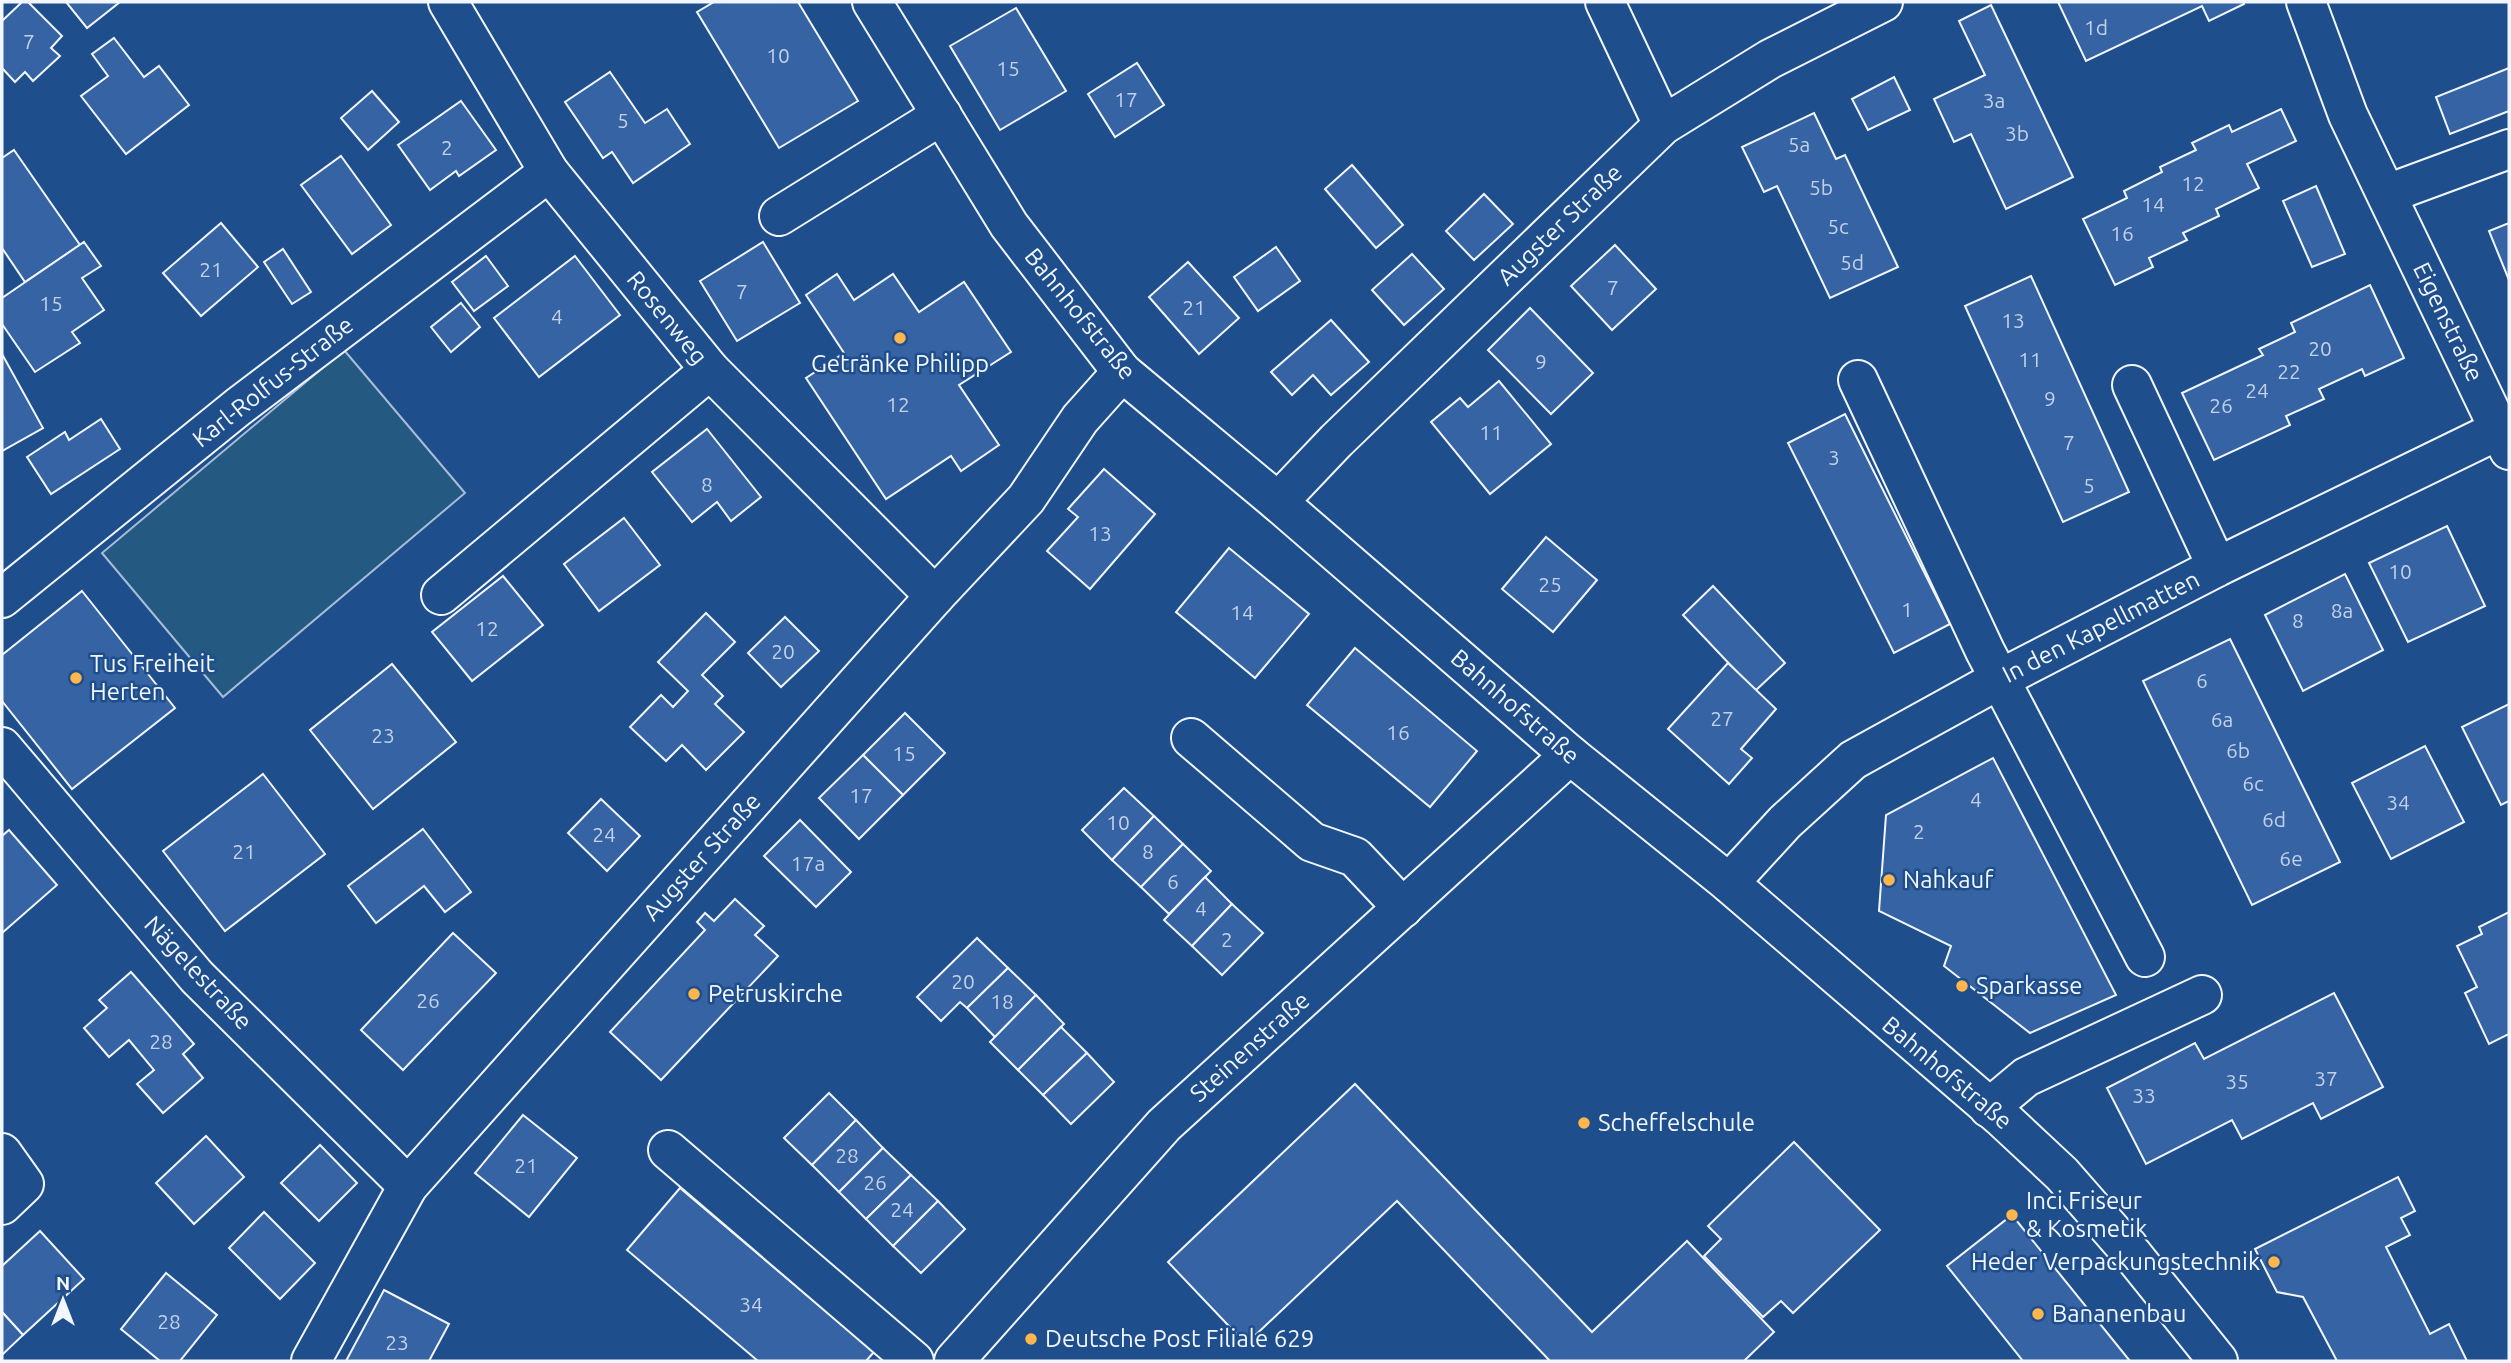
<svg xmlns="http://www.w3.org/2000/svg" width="2511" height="1363" font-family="Ubuntu,sans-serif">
<rect width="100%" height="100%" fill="#1f4e8c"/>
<polygon fill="#245a82" stroke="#a8bbd7" stroke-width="2" points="344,350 465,493 223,697 102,553"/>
<g fill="#3563a3" stroke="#f2f6ff" stroke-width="2">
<polygon points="22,2 28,2 62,36 51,48 60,56 33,81 25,72 15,82 2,68 2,21"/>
<polygon points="66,2 120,2 87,28"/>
<polygon points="714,2 798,2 858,101 779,148 697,12"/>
<polygon points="2058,2 2243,2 2244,4 2209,21 2202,6 2086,61"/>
<polygon points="1991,5 2073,177 2006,209 1971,134 1954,142 1934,99 1985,75 1959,21"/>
<polygon points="1016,8 1066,91 1000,130 950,46"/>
<polygon points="114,38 144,77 159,66 189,105 126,154 81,96 108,76 92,54"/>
<polygon points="1137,63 1164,105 1115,137 1088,94"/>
<polygon points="2509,68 2509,111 2450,134 2436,97"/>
<polygon points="610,72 645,123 667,109 690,144 633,183 612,152 603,158 565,102"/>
<polygon points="1894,77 1910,110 1868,130 1852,99"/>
<polygon points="372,91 399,122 368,150 341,118"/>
<polygon points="461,101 496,150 459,176 456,171 430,190 398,145"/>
<polygon points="2281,109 2296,141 2247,164 2259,188 2216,209 2219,216 2183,233 2187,240 2149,258 2153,267 2115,285 2083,219 2127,198 2124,191 2162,172 2160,167 2196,150 2192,143 2229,125 2232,132"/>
<polygon points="1814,113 1836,159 1845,155 1898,267 1830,298 1777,186 1764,192 1742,147"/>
<polygon points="14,150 80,245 25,282 2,248 2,158"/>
<polygon points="341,156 391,225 352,254 301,185"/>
<polygon points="1352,165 1403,225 1376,248 1325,189"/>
<polygon points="2316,186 2345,254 2312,267 2283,201"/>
<polygon points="1484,194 1513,224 1474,260 1446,231"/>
<polygon points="221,223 258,267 201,316 163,273"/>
<polygon points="2509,223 2509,280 2489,231"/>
<polygon points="84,242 101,266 82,278 104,310 72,332 80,343 35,372 2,324 2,298"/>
<polygon points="763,242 800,303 737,341 700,281"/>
<polygon points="1615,245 1656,289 1612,330 1571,286"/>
<polygon points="1276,247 1300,281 1258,311 1234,277"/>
<polygon points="283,249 311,292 292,304 264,262"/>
<polygon points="1412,254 1444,289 1404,325 1372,290"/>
<polygon points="486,256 508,286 474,311 452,282"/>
<polygon points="575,256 620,315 539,377 494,318"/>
<polygon points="1188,262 1239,318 1199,354 1149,297"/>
<polygon points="837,274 854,300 893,274 919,312 964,282 1011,352 959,385 999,445 961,471 951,456 886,499 806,378 844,353 806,295"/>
<polygon points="2031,276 2129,492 2063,522 1965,306"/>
<polygon points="2370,285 2404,358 2365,376 2362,369 2319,389 2324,399 2286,416 2290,425 2214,460 2182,393 2263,355 2259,349 2295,332 2291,323"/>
<polygon points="461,303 480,327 451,352 431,327"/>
<polygon points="1530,308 1593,373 1551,414 1488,350"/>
<polygon points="1331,320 1369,362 1331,395 1313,375 1292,395 1271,372"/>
<polygon points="2,354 43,428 2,451"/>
<polygon points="1499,381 1551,444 1490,494 1431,422 1460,398 1468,407"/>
<polygon points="1845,414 1950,624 1894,653 1788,443"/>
<polygon points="101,419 120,449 51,494 27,457 65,432 69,440"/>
<polygon points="707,429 761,497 731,521 717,502 692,522 652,472"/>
<polygon points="1104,469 1155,514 1090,589 1047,551 1078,517 1068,509"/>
<polygon points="624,518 660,565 599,611 564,564"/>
<polygon points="2447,526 2485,606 2408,642 2369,563"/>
<polygon points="1546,537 1597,580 1553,632 1502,589"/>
<polygon points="1229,548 1309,614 1255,678 1176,612"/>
<polygon points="2345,574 2383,650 2303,691 2265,615"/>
<polygon points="503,576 543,625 472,681 432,632"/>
<polygon points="1713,586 1785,663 1755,691 1683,615"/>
<polygon points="82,591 175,708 72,789 2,701 2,655"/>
<polygon points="706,613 735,642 702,675 723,696 715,704 744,732 706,770 682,745 666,761 630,727 661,695 673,707 688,691 658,662"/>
<polygon points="785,617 819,651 781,687 748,653"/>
<polygon points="2230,639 2340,862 2252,905 2143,681"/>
<polygon points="1355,648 1477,751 1430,807 1307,705"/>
<polygon points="1728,663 1776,709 1741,749 1752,758 1729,784 1668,729"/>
<polygon points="392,664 456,742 373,809 310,730"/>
<polygon points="2509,704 2509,801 2501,805 2462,727"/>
<polygon points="905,713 945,753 903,795 863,755"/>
<polygon points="2425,746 2464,822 2391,859 2352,783"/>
<polygon points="863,755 903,795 859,839 819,798"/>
<polygon points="1993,758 2116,995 2030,1033 1944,966 1951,946 1879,911 1886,815"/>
<polygon points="263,774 325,854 225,931 163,851"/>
<polygon points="1124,788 1154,816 1112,860 1082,830"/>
<polygon points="601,799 640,836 607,871 568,833"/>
<polygon points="1154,816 1183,844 1141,887 1112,860"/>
<polygon points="800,820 851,872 816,907 764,856"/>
<polygon points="423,829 471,892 445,912 424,886 376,923 348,886"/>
<polygon points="9,830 57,885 2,933 2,836"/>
<polygon points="1183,844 1211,871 1169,914 1141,887"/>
<polygon points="1205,877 1232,904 1192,946 1164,920"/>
<polygon points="735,899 764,926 755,935 778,956 661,1080 610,1032 705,930 697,922 705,913 714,921"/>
<polygon points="1232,904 1263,933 1222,975 1192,946"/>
<polygon points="2509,912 2509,1034 2489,1044 2465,993 2477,987 2457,946 2482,934 2479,927"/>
<polygon points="453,933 496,973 403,1070 361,1030"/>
<polygon points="977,938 1008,968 967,1008 960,1002 941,1021 917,997"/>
<polygon points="1008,968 1036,995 995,1037 967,1008"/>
<polygon points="131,972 194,1044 183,1054 203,1078 163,1113 137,1084 154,1070 129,1040 109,1057 84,1028 107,1008 99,1000"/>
<polygon points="2334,993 2383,1087 2321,1119 2313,1103 2242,1139 2232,1120 2146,1164 2107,1088 2195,1043 2204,1059"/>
<polygon points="1036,995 1064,1024 1018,1070 990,1042"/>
<polygon points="1061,1027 1087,1053 1043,1095 1018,1070"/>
<polygon points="1087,1053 1114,1082 1071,1124 1043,1095"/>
<polygon points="1355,1084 1592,1332 1687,1241 1774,1332 1744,1361 1550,1361 1397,1201 1246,1344 1168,1262"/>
<polygon points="829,1093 856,1120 812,1165 784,1138"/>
<polygon points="523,1115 577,1158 529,1217 475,1173"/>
<polygon points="856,1120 883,1148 839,1192 812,1165"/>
<polygon points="206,1136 244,1177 194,1224 156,1183"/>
<polygon points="1794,1142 1880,1230 1793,1313 1781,1301 1763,1317 1704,1256 1721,1239 1708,1226"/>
<polygon points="320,1145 357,1183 319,1221 281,1183"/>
<polygon points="883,1148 911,1175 866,1219 839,1192"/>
<polygon points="911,1175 938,1201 893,1246 866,1219"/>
<polygon points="2398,1177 2415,1211 2401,1218 2410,1235 2386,1247 2430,1334 2449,1324 2467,1361 2337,1361 2303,1297 2277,1292 2255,1249"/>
<polygon points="680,1188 874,1352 866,1361 758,1361 627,1250"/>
<polygon points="938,1201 965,1229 921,1273 893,1246"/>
<polygon points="264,1212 315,1263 280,1299 229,1248"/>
<polygon points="2012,1215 2130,1361 2023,1361 1947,1266"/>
<polygon points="40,1231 84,1279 23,1335 2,1312 2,1266"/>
<polygon points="166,1273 217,1315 180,1361 160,1361 121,1329"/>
<polygon points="384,1290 449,1324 429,1361 346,1361"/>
<polygon points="2,1312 23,1335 2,1355"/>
</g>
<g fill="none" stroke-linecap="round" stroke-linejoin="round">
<g stroke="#f2f6ff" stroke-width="42">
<g id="minor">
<polyline points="448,2 549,172 710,370 935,596"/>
<polyline points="872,2 1009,225 1122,372 1278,502 1570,755 1729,883 2001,1117 2062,1174 2132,1254 2218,1361"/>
<polyline points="1605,2 1663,125"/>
<polyline points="2306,2 2348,115 2509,450"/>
<polyline points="2387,194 2509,149"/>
<polyline points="779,216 942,115"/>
<polyline points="1858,380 1985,651 2145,957"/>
<polyline points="2132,385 2217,567"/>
<polyline points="1278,502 1336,441 1663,125 1770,59 1883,2"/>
<polyline points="441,595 710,370"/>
<polyline points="2,598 238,407 549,172"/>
<polyline points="1191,738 1312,842 1355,857 1403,908"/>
<polyline points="2,747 197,977 408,1186"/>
<polyline points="1729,883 1785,822 1853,760 2000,679 2217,567 2509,425"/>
<polyline points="1989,1108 2026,1077 2202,995"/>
<polyline points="668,1150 914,1361"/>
<polyline points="2,1153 24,1184 2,1205"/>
<polyline points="311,1361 408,1186 935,596 1026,499 1080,419 1122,372"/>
<polyline points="954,1361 1164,1125 1570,755"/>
</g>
</g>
<use href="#minor" stroke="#1f4e8c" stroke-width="38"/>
</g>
<g fill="#ffb74d" stroke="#1f4e8c" stroke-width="2.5">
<circle cx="900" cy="338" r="7"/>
<circle cx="76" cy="678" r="7"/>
<circle cx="1889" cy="880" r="7"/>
<circle cx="1962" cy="986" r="7"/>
<circle cx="694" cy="994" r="7"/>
<circle cx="1584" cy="1123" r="7"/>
<circle cx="2012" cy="1215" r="7"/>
<circle cx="2274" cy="1262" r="7"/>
<circle cx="2038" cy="1314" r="7"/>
<circle cx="1031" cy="1339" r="7"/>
</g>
<g text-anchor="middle" stroke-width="5" stroke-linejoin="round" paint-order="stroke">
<g font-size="21" fill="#c3d1e8">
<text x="2096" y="35">1d</text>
<text x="29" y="49">7</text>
<text x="778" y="63">10</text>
<text x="1008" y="76">15</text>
<text x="1126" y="107">17</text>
<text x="1994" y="108">3a</text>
<text x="623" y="128">5</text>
<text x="2017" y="141">3b</text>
<text x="1799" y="152">5a</text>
<text x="447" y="155">2</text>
<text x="2193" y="191">12</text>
<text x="1821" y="195">5b</text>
<text x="2153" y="212">14</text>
<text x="1838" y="234">5c</text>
<text x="2122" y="241">16</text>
<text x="1852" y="270">5d</text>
<text x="211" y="277">21</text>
<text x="1613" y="295">7</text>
<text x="742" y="299">7</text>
<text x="51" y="311">15</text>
<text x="1194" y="315">21</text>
<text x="557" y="324">4</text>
<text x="2013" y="328">13</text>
<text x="2320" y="356">20</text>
<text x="2030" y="367">11</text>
<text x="1541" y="369">9</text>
<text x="2289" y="379">22</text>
<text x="2257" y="398">24</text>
<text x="2050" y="406">9</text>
<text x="898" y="412">12</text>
<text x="2221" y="413">26</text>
<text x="1491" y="440">11</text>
<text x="2069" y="450">7</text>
<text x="1834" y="465">3</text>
<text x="707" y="492">8</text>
<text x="2089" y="493">5</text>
<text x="1100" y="541">13</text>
<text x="2400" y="579">10</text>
<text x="1550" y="592">25</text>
<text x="1907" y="617">1</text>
<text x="2342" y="618">8a</text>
<text x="1242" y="620">14</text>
<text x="2298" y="628">8</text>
<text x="487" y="636">12</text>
<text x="783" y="659">20</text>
<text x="2202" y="688">6</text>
<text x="1722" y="726">27</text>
<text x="2222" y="727">6a</text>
<text x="1398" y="740">16</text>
<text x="383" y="743">23</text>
<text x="2238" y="758">6b</text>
<text x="904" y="761">15</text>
<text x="2253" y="791">6c</text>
<text x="861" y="803">17</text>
<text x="1976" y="807">4</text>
<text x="2398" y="810">34</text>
<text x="2274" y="827">6d</text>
<text x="1118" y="830">10</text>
<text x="1919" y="839">2</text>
<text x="604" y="842">24</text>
<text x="244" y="859">21</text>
<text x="1148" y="859">8</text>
<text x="2291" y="866">6e</text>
<text x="808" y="871">17a</text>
<text x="1173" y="889">6</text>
<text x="1201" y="916">4</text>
<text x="1227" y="947">2</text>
<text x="963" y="989">20</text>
<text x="428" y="1008">26</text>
<text x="1002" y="1009">18</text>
<text x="161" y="1049">28</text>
<text x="2326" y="1086">37</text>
<text x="2237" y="1089">35</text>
<text x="2144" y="1103">33</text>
<text x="847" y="1163">28</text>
<text x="526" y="1173">21</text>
<text x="875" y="1190">26</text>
<text x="902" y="1217">24</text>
<text x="751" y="1312">34</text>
<text x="169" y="1329">28</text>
<text x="397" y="1350">23</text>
</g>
<g font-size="24" fill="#f2f6ff" stroke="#1f4e8c">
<text transform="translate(1560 225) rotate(-44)" y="8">Augster Straße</text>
<text transform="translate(1080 314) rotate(51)" y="8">Bahnhofstraße</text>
<text transform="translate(667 318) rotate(51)" y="8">Rosenweg</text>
<text transform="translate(2448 322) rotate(64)" y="8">Eigenstraße</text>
<text transform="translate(273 382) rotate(-38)" y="8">Karl-Rolfus-Straße</text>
<text transform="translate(2101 627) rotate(-27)" y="8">In den Kapellmatten</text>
<text transform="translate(1515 707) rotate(41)" y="8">Bahnhofstraße</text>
<text transform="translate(702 857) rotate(-48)" y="8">Augster Straße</text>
<text transform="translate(198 973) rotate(47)" y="8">Nägelestraße</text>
<text transform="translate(1250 1047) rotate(-42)" y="8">Steinenstraße</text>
<text transform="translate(1947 1073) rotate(40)" y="8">Bahnhofstraße</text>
</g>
<g font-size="24" fill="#f2f6ff" stroke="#1f4e8c" text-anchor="start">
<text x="900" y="372" text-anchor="middle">Getränke Philipp</text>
<text x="90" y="672">Tus Freiheit<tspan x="90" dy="28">Herten</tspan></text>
<text x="1903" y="888">Nahkauf</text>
<text x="1976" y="994">Sparkasse</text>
<text x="708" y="1002">Petruskirche</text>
<text x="1598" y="1131">Scheffelschule</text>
<text x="2026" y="1209">Inci Friseur<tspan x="2026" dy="28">&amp; Kosmetik</tspan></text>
<text x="2260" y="1270" text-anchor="end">Heder Verpackungstechnik</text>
<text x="2052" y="1322">Bananenbau</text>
<text x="1045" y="1347">Deutsche Post Filiale 629</text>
</g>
</g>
<rect width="2511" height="1363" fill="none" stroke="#f2f6ff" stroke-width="7"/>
<g transform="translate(63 1300)" stroke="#1f4e8c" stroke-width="5" paint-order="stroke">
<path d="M0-5L12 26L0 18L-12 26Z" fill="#f2f6ff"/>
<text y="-10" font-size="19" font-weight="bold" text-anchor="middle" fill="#f2f6ff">N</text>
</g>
</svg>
